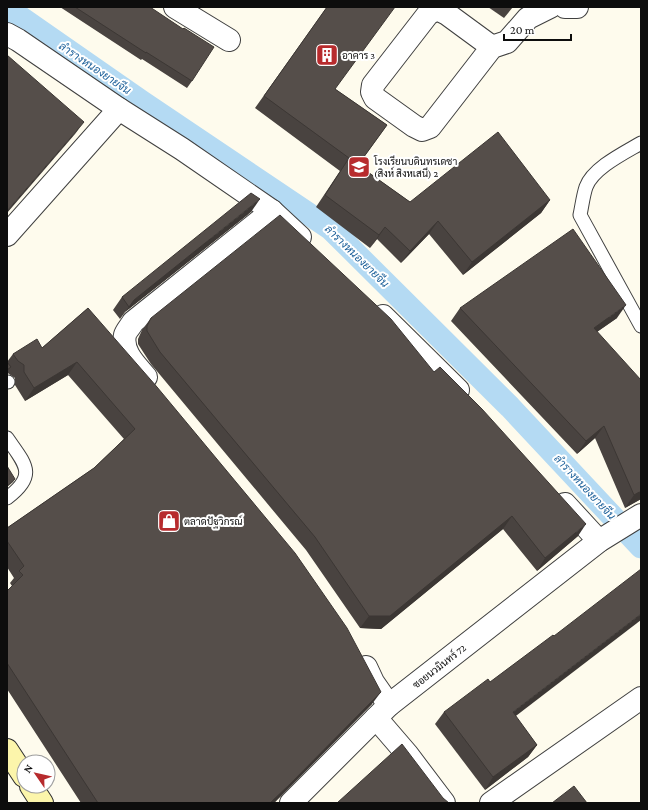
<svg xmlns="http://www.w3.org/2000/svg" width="648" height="810" font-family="'Crimson Pro',Sarabun,serif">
<rect width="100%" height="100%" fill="#fefbed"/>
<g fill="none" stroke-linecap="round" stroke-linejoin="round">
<polyline stroke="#b4daf3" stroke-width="23" points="7,8 142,102 331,229 510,407 641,547"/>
<g stroke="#404040" stroke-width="15">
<g id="service">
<path d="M641,143C624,153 593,168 586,187C583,196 582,206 580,215L641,326"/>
<polyline points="7,382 8,382"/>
<path d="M7,438C25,464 38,475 7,498"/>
</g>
</g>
<g stroke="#404040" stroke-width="24">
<g id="minor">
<polyline points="175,7 229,40"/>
<polyline points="565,7 577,7"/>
<polyline points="7,34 18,40 119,109 182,149 272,211 300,237"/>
<polyline points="492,47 447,14 437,9 428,14 373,85 372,92 375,98 414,126 422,130 430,127 492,47 507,42 528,18 550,7"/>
<polyline points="7,235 119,109"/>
<polyline points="383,316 458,390"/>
<path d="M146,377C137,366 121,352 125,335C126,331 131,326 133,322L272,211"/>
<polyline points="565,504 599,541"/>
<polyline points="366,667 373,682 389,705"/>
<polyline points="376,718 407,754 444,803"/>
<polyline points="291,803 389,705 599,541 641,515"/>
<polyline points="491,803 641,698"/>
</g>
</g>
<g stroke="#2f2f2f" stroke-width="24">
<g id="secondary">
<polyline points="7,750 24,776"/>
<polyline points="31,786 42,803"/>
</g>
</g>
<use href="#service" stroke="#fff" stroke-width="13"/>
<use href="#minor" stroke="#fff" stroke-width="22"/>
<use href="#secondary" stroke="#fcf5ab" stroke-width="22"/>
</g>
<g fill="#494340">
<polygon points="60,7 150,7 192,81 187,88 142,59 141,60"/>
<polygon points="327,7 335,89 387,125 358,165 410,202 550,200 541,213 463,275 429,234 401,263 377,239 370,248 316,207 340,171 255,108"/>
<polygon points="488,7 513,7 504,18"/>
<polygon points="251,212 125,312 120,319 113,310 122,297"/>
<polygon points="88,308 372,704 274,803 81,803 7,689 7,591 12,586 10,583 14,578 7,567 7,528 94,468 124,439 68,375 25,401 15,385 15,378 9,374 7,372 7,362 13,354 42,348"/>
<polygon points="460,308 617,318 597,332 641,499 625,508 595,438 577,454 451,321"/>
<polygon points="151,318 434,372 578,536 537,571 503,529 381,629 360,628 306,550 151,364 138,344 138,339 142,330"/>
<polygon points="444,712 515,716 537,745 528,757 485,790 435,724"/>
</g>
<g fill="#3c3734">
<polygon points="84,122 75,134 7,213 7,211"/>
<polygon points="260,199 251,212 125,312 120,319 134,300"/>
<polygon points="550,200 541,213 463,275 472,262"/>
<polygon points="438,221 429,234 401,263 410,251"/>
<polygon points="385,227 377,239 370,248 379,235"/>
<polygon points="626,305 617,318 585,340 594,328"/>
<polygon points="77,362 68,375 25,401 34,388"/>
<polygon points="604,426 595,438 577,454 586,441"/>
<polygon points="15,479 13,482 7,487 7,486"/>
<polygon points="641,491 641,499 625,508 634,495"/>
<polygon points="512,516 503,529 381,629 360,628 369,616"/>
<polygon points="586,524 578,536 537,571 545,558"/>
<polygon points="641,614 641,620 504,725 513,712"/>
<polygon points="381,692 372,704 274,803 270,803"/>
<polygon points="537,745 528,757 485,790 493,777"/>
</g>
<g fill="#554e4a" stroke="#3c3734">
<polygon points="75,7 150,7 183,29 184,28 214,47 192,81 146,52 146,53"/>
<polygon points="327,7 395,7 335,89 387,125 358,165 410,202 498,132 550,200 472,262 438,221 410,251 385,227 379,235 325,195 349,158 264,96"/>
<polygon points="7,55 84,122 7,211"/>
<polygon points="251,193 260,199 134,300 129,307 122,297"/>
<polygon points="280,215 391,319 434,372 440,367 482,409 586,524 545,558 512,516 390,616 369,616 315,537 160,352 147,331 147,326 151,318"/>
<polygon points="573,229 626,305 594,328 641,380 641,491 634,495 604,426 586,441 460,308"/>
<polygon points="88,308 157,387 295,553 347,628 381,692 289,785 270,803 98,803 7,663 7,591 23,575 19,571 24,566 7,541 7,528 94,468 135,429 77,362 34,388 24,372 24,365 18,361 13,354 37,339 42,348"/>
<polygon points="7,362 11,367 7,370"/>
<polygon points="7,466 15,479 7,486"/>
<polygon points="641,569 641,614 513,712 537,745 493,777 444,712 488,679 490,682 553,635 554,636"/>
<polygon points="402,744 443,798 449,803 337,803"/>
<polygon points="574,786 587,803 552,803"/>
</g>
<defs>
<g id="building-square" transform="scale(1.15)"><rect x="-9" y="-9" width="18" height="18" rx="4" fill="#b72b2d" stroke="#fff"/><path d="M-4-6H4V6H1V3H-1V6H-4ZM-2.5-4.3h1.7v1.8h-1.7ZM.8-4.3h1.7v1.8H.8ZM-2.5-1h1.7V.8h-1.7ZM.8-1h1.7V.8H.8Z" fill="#fff"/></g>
<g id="school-square" transform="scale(1.15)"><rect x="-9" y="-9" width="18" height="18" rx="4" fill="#b72b2d" stroke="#fff"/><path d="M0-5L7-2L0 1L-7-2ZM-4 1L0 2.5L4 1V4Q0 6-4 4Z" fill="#fff"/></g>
<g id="shop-square" transform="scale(1.15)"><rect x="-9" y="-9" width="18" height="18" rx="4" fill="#b72b2d" stroke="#fff"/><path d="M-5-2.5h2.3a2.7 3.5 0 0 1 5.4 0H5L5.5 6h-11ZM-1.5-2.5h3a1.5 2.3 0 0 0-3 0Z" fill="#fff"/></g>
</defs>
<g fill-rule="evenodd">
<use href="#building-square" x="327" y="55"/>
<use href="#school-square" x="359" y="167"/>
<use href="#shop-square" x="169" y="521"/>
</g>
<g text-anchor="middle" stroke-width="4" stroke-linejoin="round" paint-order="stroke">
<g font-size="10" fill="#0d0d0d" stroke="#fff" text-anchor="start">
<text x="342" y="59">อาคาร 3</text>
<text x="374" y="165">โรงเรียนบดินทรเดชา<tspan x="374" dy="12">(สิงห์ สิงหเสนี) 2</tspan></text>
<text x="184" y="525">ตลาดปัฐวิกรณ์</text>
</g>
<g font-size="10" fill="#0d0d0d" stroke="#fff">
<text transform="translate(439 666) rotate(-38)" y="4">ซอยนวมินทร์ 72</text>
</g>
<g font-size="11" font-style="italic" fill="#1b5f99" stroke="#fff">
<text transform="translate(95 68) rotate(34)" y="4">ลำรางหนองยายจีน</text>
<text transform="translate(357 256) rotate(44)" y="4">ลำรางหนองยายจีน</text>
<text transform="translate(585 487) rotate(47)" y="4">ลำรางหนองยายจีน</text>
</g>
</g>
<rect width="648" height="810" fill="none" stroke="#0d0d0d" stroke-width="16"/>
<g transform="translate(36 774) rotate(304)"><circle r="19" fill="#ffffff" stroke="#9e9e9e"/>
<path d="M0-3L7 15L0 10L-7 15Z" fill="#b72b2d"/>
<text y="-6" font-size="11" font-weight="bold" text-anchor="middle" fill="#0d0d0d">N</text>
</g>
<path d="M504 34v6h67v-6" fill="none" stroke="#0d0d0d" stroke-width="2"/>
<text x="510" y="34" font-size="12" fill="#0d0d0d" stroke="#ffffff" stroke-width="3" paint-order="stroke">20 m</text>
</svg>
